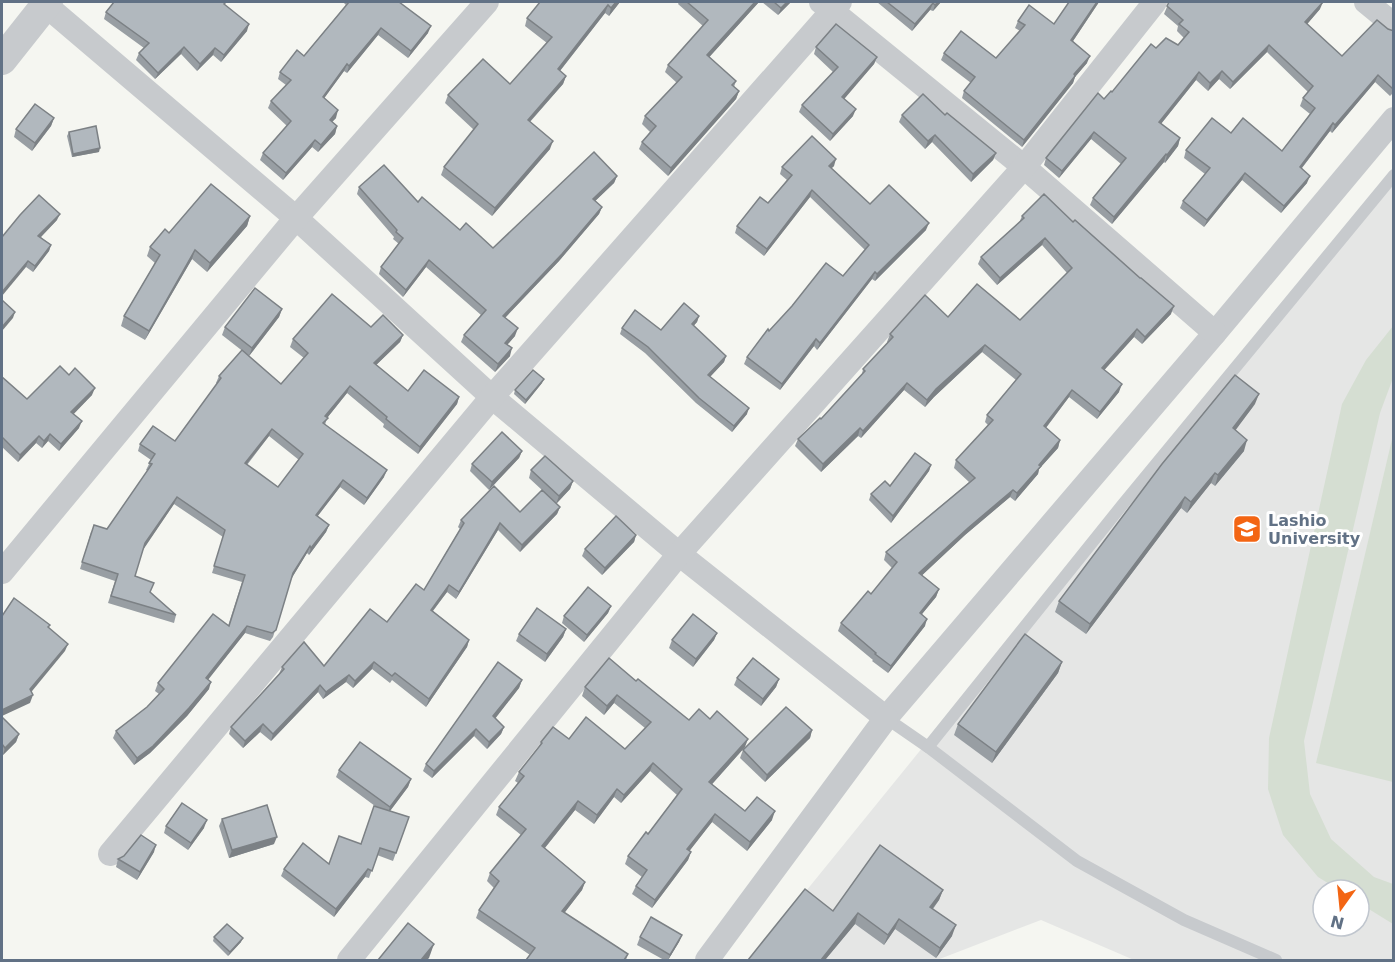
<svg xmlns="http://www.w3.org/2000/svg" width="1395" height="962" font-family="'DejaVu Sans',sans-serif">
<rect width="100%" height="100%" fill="#f5f6f1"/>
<path fill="#e5e6e5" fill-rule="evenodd" d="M1393,168V960H1134L1041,920L937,960H750ZM1323,890H1359V926H1323Z"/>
<g fill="#d5ded2">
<polygon points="1393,326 1393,378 1380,413 1304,741 1310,794 1331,839 1374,877 1393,884 1393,924 1359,903 1359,890 1339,890 1318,877 1283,835 1268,789 1269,738 1342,404 1366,360"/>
<polygon points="1393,435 1394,782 1393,782 1316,763"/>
</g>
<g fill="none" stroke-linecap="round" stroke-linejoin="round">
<g stroke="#c7cacd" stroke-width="12">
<polyline points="886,718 928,747 1077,861 1184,920 1276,960"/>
<polyline points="928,747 1123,504 1394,175"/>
</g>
<g stroke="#c7cacd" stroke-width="24">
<polyline points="42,2 296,218 492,397 679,554 886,718 1215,333 1394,119"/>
<polyline points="821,2 1024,167 1215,333"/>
<polyline points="1366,2 1394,25"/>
<polyline points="2,572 296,218 487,2"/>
<polyline points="110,854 492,397 840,2"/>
<polyline points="349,960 679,554 1024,167 1155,2"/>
<polyline points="707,960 886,718"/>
</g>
<polyline stroke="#c7cacd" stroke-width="30" points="2,60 48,2"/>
</g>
<g fill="#989ea3" fill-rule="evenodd">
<polygon points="343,2 399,2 428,33 408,58 378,35 347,73 344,71 324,98 336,118 332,122 337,126 335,134 318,152 312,147 283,180 260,160 263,153 287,126 268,108 271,101 286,85 278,79 280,72 304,56 346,5"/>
<polygon points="620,2 609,16 605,13 560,71 566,76 563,84 530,122 550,149 492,216 441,175 444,167 474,130 445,103 448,95 510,84 547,43 525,26 527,18"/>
<polygon points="679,2 759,2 709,57 736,81 734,87 739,91 736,99 668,176 639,149 642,142 650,132 642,124 645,116 677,83 665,72 668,65 703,26 678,4"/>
<polygon points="762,2 791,2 778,15"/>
<polygon points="877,2 941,2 933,11 930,10 912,31"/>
<polygon points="1099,2 1073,41 1087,63 1075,77 1073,83 1022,147 962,98 964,91 971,83 941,60 944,53 996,58 1020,31 1015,28 1018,21 1054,24"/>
<polygon points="1169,2 1320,9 1307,24 1342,56 1388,29 1394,31 1394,92 1390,96 1375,82 1332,133 1330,131 1302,168 1307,183 1281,213 1242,180 1204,227 1180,208 1183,201 1205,174 1184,158 1186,150 1231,133 1282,151 1310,114 1300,106 1303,98 1308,92 1267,52 1230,89 1219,79 1208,91 1196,80 1161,124 1180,138 1178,146 1165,163 1164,162 1112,224 1090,205 1093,198 1121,164 1091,139 1059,178 1044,165 1046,158 1156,48 1178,45 1184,38 1177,31 1178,26 1164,14"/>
<polygon points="225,5 247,31 221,62 213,55 197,71 181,54 155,79 136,60 139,53 144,48 104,19 106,12"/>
<polygon points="816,47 877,57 874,64 844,98 853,116 830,141 799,112 802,105 833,72 814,54"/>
<polygon points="902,115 945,115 996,153 993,160 971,182 932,142 925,149 899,122"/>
<polygon points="54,118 51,126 32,151 14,137 16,129"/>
<polygon points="69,132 99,152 72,157 67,136"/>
<polygon points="834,166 831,168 870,204 926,230 875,281 872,279 817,350 814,346 780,390 744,364 747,357 769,331 843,276 865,250 810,197 764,256 735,233 737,226 768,203 787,180 780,174 782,167"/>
<polygon points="617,176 614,183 595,201 602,207 599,214 559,261 505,318 515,336 507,344 510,356 495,372 461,342 464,335 481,315 426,267 403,297 379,274 381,267 399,244 393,239 394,237 357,194 359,187 418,202 460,230 493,248"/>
<polygon points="250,216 247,226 207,272 192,259 145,340 121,326 124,316 155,263 147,256 150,247 169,233"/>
<polygon points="1022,216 1073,222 1171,314 1142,344 1134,337 1104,370 1119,392 1097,419 1069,397 1046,428 1060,440 1058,448 1039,469 1038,474 1015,501 1010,497 965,535 922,575 939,589 936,597 922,614 925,626 888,673 872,661 873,660 838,631 841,623 871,594 892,568 884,560 886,552 969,482 954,468 956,460 988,425 985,422 987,415 1016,380 982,352 934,397 925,407 904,390 861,438 858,436 821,472 795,446 798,439 821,419 862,374 863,369 888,343 887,342 890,334 948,317 1020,320 1067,273 1042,245 997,285 978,264 981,257 1019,223"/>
<polygon points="57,220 41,237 51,245 49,251 33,272 26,267 2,237"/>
<polygon points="282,309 279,317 249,356 222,335 225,327"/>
<polygon points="699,316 697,322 693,326 726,356 724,362 710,377 747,414 732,432 696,403 645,353 620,334 622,328 661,330"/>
<path d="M371,327L403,335L400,342L376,365L408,391L459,397L457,404L418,454L383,427L384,424L347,393L327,418L325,425L384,477L364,505L340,487L317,517L329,525L326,532L309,555L307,553L291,579L273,637L270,641L245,633L208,679L209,689L187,716L150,753L134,765L113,738L116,731L147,707L159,694L155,691L158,683L228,626L242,582L212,573L223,537L174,504L143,549L135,576L150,592L176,615L174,623L108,603L115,581L80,569L91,532L107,529L148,471L146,470L151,460L138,451L140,444L175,441L217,384L216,383L219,376L281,384L304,358L290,347L293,339ZM269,436L299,460L278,487L247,465Z"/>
<polygon points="2,377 27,399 92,395 73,414 79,428 59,451 48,441 42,448 36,443 18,462 2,447"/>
<polygon points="542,383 525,404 514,394 515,390"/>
<polygon points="1255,404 1235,430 1244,451 1215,486 1211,483 1187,513 1181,508 1086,634 1055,612 1059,601"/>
<polygon points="522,451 519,458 489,490 470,471 472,464"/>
<polygon points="931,465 929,471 891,523 869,500 871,494 890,486"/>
<polygon points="531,470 573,481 570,489 556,504 560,507 557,514 520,552 498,530 456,599 447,592 433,611 469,640 467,647 426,707 392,680 390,683 372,669 353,688 346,682 323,699 318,692 271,741 260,732 243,748 229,734 231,727 279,674 282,667 324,666 387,622 424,590 460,529 458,527 461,520 520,512 542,490 529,478"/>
<polygon points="636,535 634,542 602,575 582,556 585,549"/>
<polygon points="611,606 608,613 584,642 562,623 564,616"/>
<polygon points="566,629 563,637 545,662 516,641 519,634"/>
<polygon points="717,633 714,640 693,667 669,648 672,640"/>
<polygon points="1062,662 1058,673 992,763 954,735 958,724"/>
<polygon points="737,678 779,679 776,687 761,706 734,685"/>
<polygon points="522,680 519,688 495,718 504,727 501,734 487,749 474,736 432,778 423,771 426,764"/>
<polygon points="636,681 689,720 710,719 745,747 712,784 745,811 772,820 747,851 712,822 689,851 691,852 688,860 652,908 632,894 636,886 642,877 625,864 628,856 648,834 677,795 650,771 621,803 614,797 594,824 575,810 545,848 585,882 582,890 564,913 628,954 626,960 526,960 530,955 476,918 479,910 494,888 487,881 490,873 521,835 496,815 499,807 518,783 515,781 519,772 539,747 541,742 569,739 625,749 645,728 614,703 604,715 582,696 585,687"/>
<polygon points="2,717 19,734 16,742 3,755 2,754"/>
<polygon points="812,730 810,738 765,782 740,758 743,750"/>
<polygon points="339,770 411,779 408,787 390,811 409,817 393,861 377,855 369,878 365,877 334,917 281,876 284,869 329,864 361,844 375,806 336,777"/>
<polygon points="222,819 274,844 229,858 219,826"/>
<polygon points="166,826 204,828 188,850 164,833"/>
<polygon points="154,852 137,880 116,867 118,859"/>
<polygon points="943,890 939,900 933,909 952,936 936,958 895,929 884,945 855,924 825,960 748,960 833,911"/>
<polygon points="682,935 679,942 668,960 664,960 637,945 640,937"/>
<polygon points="214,937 241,942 228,956 213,941"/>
</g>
<g fill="#7c8185">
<polygon points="616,2 620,2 609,16 611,8"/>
<polygon points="755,2 759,2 704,63 707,55"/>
<polygon points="787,2 791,2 778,15 781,8"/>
<polygon points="938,2 941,2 933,11 935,5"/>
<polygon points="1097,2 1099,2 1069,47 1071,40"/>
<polygon points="1323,2 1320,9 1303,29 1305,22"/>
<polygon points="933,3 930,10 912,31 915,24"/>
<polygon points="608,5 605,13 555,77 558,69"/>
<polygon points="249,24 247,31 221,62 224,55"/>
<polygon points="431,26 428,33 408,58 411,51"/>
<polygon points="381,28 378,35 347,73 349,66"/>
<polygon points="1269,45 1267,52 1230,89 1233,82"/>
<polygon points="184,47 181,54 155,79 158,73"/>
<polygon points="215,48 213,55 197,71 200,64"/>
<polygon points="1090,56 1087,63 1075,77 1073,83 1022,147 1024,140 1074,74"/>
<polygon points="877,57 874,64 840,104 842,97"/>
<polygon points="347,64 344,71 320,104 323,97"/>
<polygon points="1222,71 1219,79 1208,91 1210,83"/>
<polygon points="1199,72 1196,80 1156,130 1159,122"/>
<polygon points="1378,75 1375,82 1332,133 1335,125"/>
<polygon points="566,76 563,84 525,127 528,120"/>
<polygon points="739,91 736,99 668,176 671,168"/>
<polygon points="856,109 853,116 830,141 833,134"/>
<polygon points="338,110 336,118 327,127 330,120"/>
<polygon points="54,118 51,126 32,151 35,143"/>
<polygon points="1333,123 1330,131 1297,174 1300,167"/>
<polygon points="337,126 335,134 318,152 321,145"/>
<polygon points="1094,132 1091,139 1059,178 1062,171"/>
<polygon points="935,135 932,142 925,149 928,141"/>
<polygon points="1180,138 1178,146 1165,163 1167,155"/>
<polygon points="315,140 312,147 283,180 286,173"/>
<polygon points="553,141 550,149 492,216 495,208"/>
<polygon points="100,148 99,152 72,157 73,154"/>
<polygon points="996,153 993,160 971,182 973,174"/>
<polygon points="1166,154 1164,162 1112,224 1114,217"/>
<polygon points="836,159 834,166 827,173 829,166"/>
<polygon points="1245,173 1242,180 1204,227 1207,220"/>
<polygon points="617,176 614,183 590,206 593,199"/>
<polygon points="1310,176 1307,183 1281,213 1284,206"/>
<polygon points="812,190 810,197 764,256 767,249"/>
<polygon points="602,207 599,214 559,261 500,323 503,316"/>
<polygon points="60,214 57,220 36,242 38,236"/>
<polygon points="250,216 247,226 207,272 210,263"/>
<polygon points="929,223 926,230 875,281 877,274"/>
<polygon points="1045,238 1042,245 997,285 1000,278"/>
<polygon points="51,245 49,251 33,272 35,266"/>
<polygon points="195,250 192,259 145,340 149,331"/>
<polygon points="429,260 426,267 403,297 406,290"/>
<polygon points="28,261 26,267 2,296 2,292"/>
<polygon points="875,272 872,279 817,350 820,343"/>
<polygon points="1174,306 1171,314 1142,344 1145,337"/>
<polygon points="282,309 279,317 249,356 252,348"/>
<polygon points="15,312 13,318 2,331 2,327"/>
<polygon points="699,316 697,322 690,330 692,324"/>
<polygon points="518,328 515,336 503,350 505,343"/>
<polygon points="1137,329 1134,337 1099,376 1102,368"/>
<polygon points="403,335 400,342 371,370 374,363"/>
<polygon points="816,339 814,346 780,390 782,384"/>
<polygon points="985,345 982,352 934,397 925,407 927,400 936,389"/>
<polygon points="512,348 510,356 495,372 498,364"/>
<polygon points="726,356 724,362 706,381 708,375"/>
<polygon points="544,379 542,383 525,404 526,400"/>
<polygon points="907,383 904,390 861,438 863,431"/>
<polygon points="1122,384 1119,392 1097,419 1100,412"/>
<polygon points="350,386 347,393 323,423 325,416"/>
<polygon points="95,388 92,395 69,419 71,412"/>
<polygon points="1072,390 1069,397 1041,434 1044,426"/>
<polygon points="1259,394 1255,404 1229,439 1233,428"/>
<polygon points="459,397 457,404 418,454 420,447"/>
<polygon points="749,408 747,414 732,432 734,426"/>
<polygon points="82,421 79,428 59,451 61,444"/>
<polygon points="860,428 858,436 821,472 823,464"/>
<polygon points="272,429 269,436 242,470 245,463"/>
<polygon points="50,434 48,441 42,448 44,441"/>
<polygon points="39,436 36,443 18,462 20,455"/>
<polygon points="1060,440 1058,448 1039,469 1038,474 1015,501 1017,493 1039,465"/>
<polygon points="1247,440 1244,451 1215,486 1218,475"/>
<polygon points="522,451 519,458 489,490 492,482"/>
<polygon points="931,465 929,471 891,523 893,516"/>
<polygon points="387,470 384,477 364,505 367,498"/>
<polygon points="1215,473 1211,483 1187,513 1191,502"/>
<polygon points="343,480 340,487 313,522 316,515"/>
<polygon points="573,481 570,489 556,504 559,496"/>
<polygon points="1013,490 1010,497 965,535 916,581 919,573 968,528"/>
<polygon points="177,497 174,504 143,550 145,543"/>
<polygon points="1185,497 1181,508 1086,634 1090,624"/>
<polygon points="560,507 557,514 520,552 522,545"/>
<polygon points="500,523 498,530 456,599 459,592"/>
<polygon points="329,525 326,532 309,555 311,548"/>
<polygon points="636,535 634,542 602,575 605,568"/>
<polygon points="310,546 307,553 290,581 293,573"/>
<polygon points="449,585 447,592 428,617 431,610"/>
<polygon points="939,589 936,597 917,620 920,613"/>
<polygon points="611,606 608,613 584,642 587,635"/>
<polygon points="927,619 925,626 888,673 891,666"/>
<polygon points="247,626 245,633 204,685 206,678"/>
<polygon points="566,629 563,637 545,662 547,654"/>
<polygon points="717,633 714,640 693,667 696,659"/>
<polygon points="469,640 467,647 426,707 429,699"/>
<polygon points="68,644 65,651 28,696 30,689"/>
<polygon points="374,662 372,669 353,688 355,681"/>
<polygon points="1062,662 1058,673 992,763 996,752"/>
<polygon points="349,675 346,682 323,699 326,692"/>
<polygon points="779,679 776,687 761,706 763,699"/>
<polygon points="522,680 519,688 491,724 493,716"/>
<polygon points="211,682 209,689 187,716 150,753 134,765 137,758"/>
<polygon points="320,685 318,692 271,741 273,734"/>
<polygon points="33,695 30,703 2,716 2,710"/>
<polygon points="617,695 614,703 604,715 607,706"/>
<polygon points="263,724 260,732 243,748 245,741"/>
<polygon points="504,727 501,734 487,749 489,742"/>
<polygon points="476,729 474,736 432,778 434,771"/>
<polygon points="812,730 810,738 765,782 767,775"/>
<polygon points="19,734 16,742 3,755 5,748"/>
<polygon points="748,739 745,747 706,791 709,782"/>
<polygon points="653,763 650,771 621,803 624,795"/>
<polygon points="411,779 408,787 387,815 390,807"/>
<polygon points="617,789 614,797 594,824 597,815"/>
<polygon points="578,801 575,810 539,855 542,846"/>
<polygon points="775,811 772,820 747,851 750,842"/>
<polygon points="715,814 712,822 684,858 687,849"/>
<polygon points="207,820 204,828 188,850 191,843"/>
<polygon points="277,837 274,844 229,858 232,850"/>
<polygon points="156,845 154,852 137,880 140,872"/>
<polygon points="691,852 688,860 652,908 655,900"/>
<polygon points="368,869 365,877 334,917 336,909"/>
<polygon points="585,882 582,890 559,920 562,911"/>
<polygon points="943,890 939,900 926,917 930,907"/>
<polygon points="858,913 855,924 825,960 821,960"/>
<polygon points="899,919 895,929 884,945 888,935"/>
<polygon points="956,925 952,936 936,958 940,948"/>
<polygon points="682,935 679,942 668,960 670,955"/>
<polygon points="243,938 241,942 228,956 230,952"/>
<polygon points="434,944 429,958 427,960 421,960"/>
</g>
<g fill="#b1b8be" stroke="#7c8185" stroke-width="1.5" fill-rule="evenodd">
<polygon points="114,2 226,2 224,4 249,24 224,55 215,48 200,64 184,47 158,73 139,53 149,43 106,12"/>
<polygon points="349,2 399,2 431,26 411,51 381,28 349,66 347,64 323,97 338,110 330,120 337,126 321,145 315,140 286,173 263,153 291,121 271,101 291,80 280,72 297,50 304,56"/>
<polygon points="540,2 616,2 611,8 608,5 558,69 566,76 528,120 553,141 495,208 444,167 478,124 448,95 483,59 510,84 552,37 527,18"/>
<polygon points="687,2 755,2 707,55 736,81 732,85 739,91 671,168 642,142 656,126 645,116 682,77 668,65 708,20"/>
<polygon points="774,2 787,2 781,8"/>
<polygon points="887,2 938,2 935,5 933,3 915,24"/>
<polygon points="1069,2 1097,2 1071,40 1090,56 1074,74 1075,76 1024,140 964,91 975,77 944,53 961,31 996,58 1025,25 1018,21 1029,5 1054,24"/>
<polygon points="1169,2 1323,2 1305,22 1342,56 1377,20 1388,29 1394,31 1394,88 1393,89 1378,75 1335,125 1333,123 1300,167 1310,176 1284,206 1245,173 1207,220 1183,201 1210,168 1186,150 1212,118 1231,133 1243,118 1282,151 1315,108 1303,98 1313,86 1269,45 1233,82 1222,71 1210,83 1199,72 1159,122 1180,138 1167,155 1166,154 1114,217 1093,198 1126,158 1094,132 1062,171 1046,158 1098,93 1104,99 1111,91 1112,92 1151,44 1156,48 1166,38 1178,45 1189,32 1179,24 1183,20 1167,6"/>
<polygon points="836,24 877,57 842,97 856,109 833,134 802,105 838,67 816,47"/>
<polygon points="923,94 945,115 947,113 996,153 973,174 935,135 928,141 902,115"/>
<polygon points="35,104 54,118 35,143 16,129"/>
<polygon points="96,126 100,148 73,154 69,132"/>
<polygon points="812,136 836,159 829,166 870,204 889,185 929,223 877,274 875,272 820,343 816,339 782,384 747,357 768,329 769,331 792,306 826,263 843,276 869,245 812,190 767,249 737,226 760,197 768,203 792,175 782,167"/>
<polygon points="594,152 617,176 593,199 602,207 562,254 503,316 518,328 505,343 512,348 498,364 464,335 486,310 429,260 406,290 381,267 403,238 396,232 397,230 359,187 384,165 418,202 422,197 460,230 466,223 493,248"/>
<polygon points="211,184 250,216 210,263 195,250 149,331 124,316 160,255 150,247 165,229 169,233"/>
<polygon points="1044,194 1073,222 1075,220 1140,278 1141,278 1174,306 1145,337 1137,329 1102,368 1122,384 1100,412 1072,390 1044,426 1060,440 1039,465 1041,466 1017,493 1013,490 968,528 919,573 939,589 920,613 927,619 891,666 875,654 876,653 841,623 868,591 871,594 897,562 886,552 975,478 956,460 993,420 987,415 1021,374 985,345 936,389 927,400 907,383 863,431 860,428 823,464 798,439 820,418 821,419 865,371 863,369 893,337 890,334 925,295 948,317 977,284 1020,320 1072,268 1045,238 1000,278 981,257 1024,218 1022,216"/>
<polygon points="39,195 60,214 38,236 51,245 35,266 28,261 2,292 2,237 20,215"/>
<polygon points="255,288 282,309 252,348 225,327"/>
<path d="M332,294L371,327L383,315L403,335L374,363L408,391L424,370L459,397L420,447L386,419L387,417L350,386L325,416L328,418L323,423L387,470L367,498L343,480L316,515L329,525L311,548L310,546L293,573L276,630L272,633L247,626L206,678L211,682L189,708L153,746L137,758L116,731L147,707L164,689L158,683L213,614L229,626L245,575L214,566L225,530L177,497L145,543L135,576L154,583L150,592L176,615L111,596L118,574L82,562L94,525L107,529L152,464L149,463L155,454L140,444L153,426L175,441L221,378L219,376L242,350L281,384L308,353L293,339ZM272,429L303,454L278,487L245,463Z"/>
<polygon points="2,300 15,312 2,327"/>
<polygon points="684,303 699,316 692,324 726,356 708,375 749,408 734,426 699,398 648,347 622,328 635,310 661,330"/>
<polygon points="60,366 69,375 75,368 95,388 71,412 82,421 61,444 50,434 44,441 39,436 20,455 2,437 2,377 27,399"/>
<polygon points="533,370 544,379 526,400 515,390"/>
<polygon points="1235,375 1259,394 1233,428 1247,440 1218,475 1215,473 1191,502 1185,497 1090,624 1059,601 1162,464"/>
<polygon points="502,432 522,451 492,482 472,464"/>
<polygon points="915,453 931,465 893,516 871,494 885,481 890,486"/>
<polygon points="545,456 573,481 559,496 531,470"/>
<polygon points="494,486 520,512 542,490 560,507 522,545 500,523 459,592 449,585 431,610 469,640 429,699 395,673 392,676 374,662 355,681 349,675 326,692 320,685 273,734 263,724 245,741 231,727 284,669 282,667 304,642 324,666 370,609 387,622 416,584 424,590 464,523 461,520"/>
<polygon points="616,516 636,535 605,568 585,549"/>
<polygon points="588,587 611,606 587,635 564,616"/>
<polygon points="14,598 50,625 48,627 68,644 30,689 33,695 2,710 2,616"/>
<polygon points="537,608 566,629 547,654 519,634"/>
<polygon points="693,614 717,633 696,659 672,640"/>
<polygon points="1025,634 1062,662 996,752 958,724"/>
<polygon points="609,658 636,681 638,679 689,720 699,709 710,719 717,711 748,739 709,782 745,811 757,797 775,811 750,842 715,814 687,849 691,852 655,900 636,886 647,870 628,856 646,832 648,834 682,789 653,763 624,795 617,789 597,815 578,801 542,846 585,882 562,911 628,954 624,960 526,960 535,948 479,910 499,881 490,873 526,829 499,807 524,776 519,772 542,743 541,742 553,727 569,739 586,717 625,749 651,722 617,695 607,706 585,687"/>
<polygon points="753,658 779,679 763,699 737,678"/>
<polygon points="498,662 522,680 493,716 504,727 489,742 476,729 434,771 426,764"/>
<polygon points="786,707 812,730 767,775 743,750"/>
<polygon points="2,717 19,734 5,748 2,744"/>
<polygon points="360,742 411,779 390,807 339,770"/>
<polygon points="182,803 207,820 191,843 166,826"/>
<polygon points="267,805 277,837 232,850 222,819"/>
<polygon points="374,806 409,817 396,853 380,848 372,871 368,869 336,909 284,869 303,843 329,864 339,836 361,844"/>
<polygon points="141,835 156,845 140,872 118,859 124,856"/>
<polygon points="880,845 943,890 930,907 956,925 940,948 899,919 888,935 858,913 821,960 748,960 805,889 833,911"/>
<polygon points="651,917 682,935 670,955 640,937"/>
<polygon points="408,923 434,944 421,960 378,960"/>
<polygon points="227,924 243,938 230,952 214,937"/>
</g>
<defs>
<g id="university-square" transform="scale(1.5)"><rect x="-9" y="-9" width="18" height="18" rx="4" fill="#f36513" stroke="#fff"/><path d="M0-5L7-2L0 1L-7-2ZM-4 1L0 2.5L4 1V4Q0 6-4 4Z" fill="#fff"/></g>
</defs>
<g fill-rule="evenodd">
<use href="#university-square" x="1247" y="529"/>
</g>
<g text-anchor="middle" stroke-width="6" stroke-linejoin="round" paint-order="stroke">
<g font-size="16" font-weight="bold" fill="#617185" stroke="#fff" text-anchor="start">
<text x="1268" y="526">Lashio<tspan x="1268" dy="18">University</tspan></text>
</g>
</g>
<rect width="1395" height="962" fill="none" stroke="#617185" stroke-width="6"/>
<g transform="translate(1341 908) rotate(195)"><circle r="28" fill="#ffffff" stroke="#c0c6ce" stroke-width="1.5"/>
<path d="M0-4.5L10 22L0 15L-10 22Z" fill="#f36513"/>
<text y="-9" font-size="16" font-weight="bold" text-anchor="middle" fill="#617185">N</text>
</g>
</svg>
